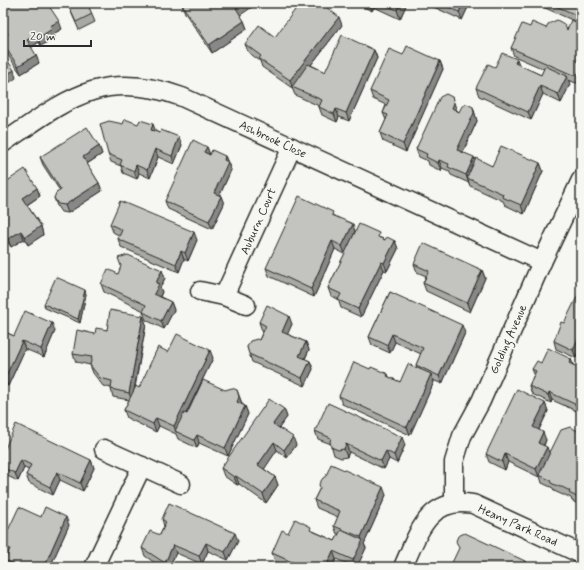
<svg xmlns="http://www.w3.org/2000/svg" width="584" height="570" font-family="Mynerve,sans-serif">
<rect width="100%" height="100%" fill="#f6f6f2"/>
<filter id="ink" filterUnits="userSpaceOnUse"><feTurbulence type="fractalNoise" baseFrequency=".025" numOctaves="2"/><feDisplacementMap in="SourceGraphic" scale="8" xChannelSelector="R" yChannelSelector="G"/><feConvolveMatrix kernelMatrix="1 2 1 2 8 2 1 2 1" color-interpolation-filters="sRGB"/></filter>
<g filter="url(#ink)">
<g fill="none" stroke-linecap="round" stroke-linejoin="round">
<g stroke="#2b2b2b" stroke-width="21">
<g id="street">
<path d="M3,143C66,100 102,68 182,97L542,262"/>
<polyline points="200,291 224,296 246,305"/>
<polyline points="224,296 292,147"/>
<polyline points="104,449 181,484"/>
<polyline points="454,502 454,462 462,436 481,401 542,262 581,180"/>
<polyline points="94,567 142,466"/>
<path d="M403,567C418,534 428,496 473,504L581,554"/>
</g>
</g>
<use href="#street" stroke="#f6f6f2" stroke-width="18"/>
</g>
<g fill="#a8a8a5" stroke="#2b2b2b">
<polygon points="3,3 10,4 62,29 53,34 55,37 41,46 39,42 31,48 39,63 21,74 3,48 3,38 7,35 3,30"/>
<polygon points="67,3 88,3 87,3 95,22 79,30"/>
<polygon points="356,3 407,3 400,19 374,7 372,11"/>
<polygon points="425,3 470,3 462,20"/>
<polygon points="534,3 581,3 581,24"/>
<polygon points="182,5 240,15 244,21 247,29 212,53 185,13"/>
<polygon points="581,24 581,82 576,83 568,80 570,84 561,103 543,94 531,120 479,96 476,88 495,67 519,65 541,75 544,69 514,56 511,48 530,27 546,28 567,30"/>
<polygon points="342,25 311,65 325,72 374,50 377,58 349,121 339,117 337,122 322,115 319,107 319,106 295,95 292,88 262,67 260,61 248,52 245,44 275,37"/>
<polygon points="403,55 440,61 443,69 406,152 383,141 380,133 386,120 383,113 386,105 373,99 370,91"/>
<polygon points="473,107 477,121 463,152 475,160 492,166 540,163 543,171 524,214 505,205 503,201 470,186 469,183 451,175 449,171 442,168 441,171 429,165 428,161 419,157 416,149 457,110 459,112"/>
<polygon points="155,131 182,145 174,164 158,157 150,178 139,173 137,179 123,173 121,166 111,162 108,154"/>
<polygon points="99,146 102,154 87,164 99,183 102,191 68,213 61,212 57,206 54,198 60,191 43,165 40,157"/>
<polygon points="207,147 210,155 225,156 231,170 220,195 224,204 212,229 168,209 165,201"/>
<polygon points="3,184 37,188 40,196 27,205 41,226 43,235 28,245 24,239 11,247 5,238 3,239"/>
<polygon points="335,217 355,232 381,238 385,240 395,241 398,249 387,271 384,270 361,317 341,308 338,299 331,296 328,288 345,254 335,249 314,297 269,276 266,268"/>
<polygon points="110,224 197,240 188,261 184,259 179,272 121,247 118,239 120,236 113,232"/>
<polygon points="414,264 482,270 485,278 470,312 426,291 423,283 426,276 417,272"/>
<polygon points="118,274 165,278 160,288 162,292 160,297 171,302 174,310 164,329 146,320 143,312 144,311 104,292 101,284"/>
<polygon points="390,292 465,333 442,384 433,380 434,382 410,435 342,404 339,396 370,369 388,374 389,377 400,382 417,368 416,365 421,354 395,342 390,353 372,345 369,337"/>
<polygon points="86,294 80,323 45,308 44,304"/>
<polygon points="581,296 581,346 576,358 556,349 554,341 564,323"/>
<polygon points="143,316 146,324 135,388 139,388 168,352 213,358 186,414 240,398 242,404 245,406 248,414 228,456 199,443 197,448 178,439 176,434 159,426 156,432 127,418 124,410 129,400 113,397 111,389 111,388 103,386 93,373 90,365 76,362 73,354 95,334"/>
<polygon points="259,322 292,324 287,334 306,342 309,350 305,359 310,361 313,369 305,386 252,362 247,347 259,340 263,331 262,331"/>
<polygon points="3,331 14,336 55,331 44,357 25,349 8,386 3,384"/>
<polygon points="571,359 573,365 581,369 581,413 552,400 551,403 532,394 529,386 534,374 532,369 541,363"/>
<polygon points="545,403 548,411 539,430 546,440 544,446 549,454 578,431 581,438 581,505 572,501 571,498 565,495 563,495 554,491 553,488 542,483 540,476 539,477 508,462 505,470 489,462 486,454"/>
<polygon points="284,409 287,417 279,428 296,445 287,458 277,450 264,469 275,477 278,485 266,503 239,484 237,485 224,476 221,468"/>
<polygon points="315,431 405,445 397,463 389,459 384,469 349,452 347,457 341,458 334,455 331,444 318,439"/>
<polygon points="3,453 91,460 94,468 83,491 60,480 53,495 29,483 26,475 29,470 24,468 18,481 3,474"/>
<polygon points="320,488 386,495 364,544 366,548 357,567 355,567 336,559 332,567 288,567 275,561 272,553 288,533 313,531 335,541 339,534 337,534 334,526 338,517 317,508 314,500"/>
<polygon points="41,517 69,525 50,567 8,567 5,560 8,555 4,553 3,550 3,541"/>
<polygon points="162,519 238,541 228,560 208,551 202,564 176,553 169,567 161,567 145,556 142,548 160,535 164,526"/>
</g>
<g fill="#888886" stroke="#2b2b2b">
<polygon points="243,3 258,3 239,16 236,8"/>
<polygon points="369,3 373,3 374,7 372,11"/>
<polygon points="400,3 407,3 400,19 397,10"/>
<polygon points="463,3 470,3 462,20 459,12"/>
<polygon points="339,17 342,25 293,88 292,87 290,80"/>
<polygon points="59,21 62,29 53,34 55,37 41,46 38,38 50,26"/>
<polygon points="244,21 247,29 212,53 209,45"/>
<polygon points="36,34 39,42 29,49 27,40"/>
<polygon points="374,50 377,58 349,121 346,113"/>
<polygon points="581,51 581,82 578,74 577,61"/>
<polygon points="36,55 39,63 21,74 18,66"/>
<polygon points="517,59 520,67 515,63"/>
<polygon points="440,61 443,69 406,152 403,144"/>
<polygon points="14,70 16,78 3,87 3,77"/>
<polygon points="567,76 570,84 561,103 558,94"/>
<polygon points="540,86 543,94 531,120 528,112"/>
<polygon points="452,97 457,111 452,108"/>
<polygon points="473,107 477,121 460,158 457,150"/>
<polygon points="336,109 339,117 337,122 334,114"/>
<polygon points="153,124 156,132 151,130"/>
<polygon points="179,137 182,145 174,164 172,156"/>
<polygon points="99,146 102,154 85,165 83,157"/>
<polygon points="207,147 210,155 204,152"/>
<polygon points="155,149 158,157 150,178 147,170"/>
<polygon points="225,156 231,170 217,201 214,193 224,160"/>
<polygon points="474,157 477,165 467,178 469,183 466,175"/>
<polygon points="439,160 442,168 441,171 438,163"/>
<polygon points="540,163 543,171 524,214 521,205"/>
<polygon points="136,165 139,173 137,179 134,171"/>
<polygon points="99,183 102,191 68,213 65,205"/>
<polygon points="37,188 40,196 25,206 22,198"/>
<polygon points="221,196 224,204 212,229 209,221"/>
<polygon points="353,224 355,232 345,254 342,246"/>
<polygon points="41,226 43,235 28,245 25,237"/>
<polygon points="21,231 24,239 11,247 8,239"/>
<polygon points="194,232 197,240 188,261 185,253"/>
<polygon points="332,241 335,249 314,297 311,289"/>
<polygon points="395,241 398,249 387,271 384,263"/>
<polygon points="181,251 184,259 179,272 176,264"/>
<polygon points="381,262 384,270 361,317 358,309"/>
<polygon points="162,270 165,278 160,288 162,292 157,302 154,294 156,283"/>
<polygon points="482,270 485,278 470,312 467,303"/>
<polygon points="85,290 86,294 80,323 78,319"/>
<polygon points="171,302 174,310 164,329 161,321"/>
<polygon points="143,316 146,324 132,401 129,393"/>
<polygon points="289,316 292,324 285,340 282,332"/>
<polygon points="52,323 55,331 44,357 41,349"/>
<polygon points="462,325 465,333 442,384 439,376"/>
<polygon points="581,331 581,346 576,358 573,350"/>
<polygon points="392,334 395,342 390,353 387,345"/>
<polygon points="22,341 25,349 8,386 5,378"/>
<polygon points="306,342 309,350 302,364 299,356"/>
<polygon points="210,350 213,358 177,432 176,432 174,426"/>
<polygon points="571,359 574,367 569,363"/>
<polygon points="310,361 313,369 305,386 302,378"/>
<polygon points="431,374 434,382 410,435 407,427"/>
<polygon points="237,390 240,398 242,405 237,402"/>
<polygon points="549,392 552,400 551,403 548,395"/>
<polygon points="545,403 548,411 536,435 533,427"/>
<polygon points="245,406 248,414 228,456 225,448"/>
<polygon points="284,409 287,417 276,432 273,424"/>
<polygon points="156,418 159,426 156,432 153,424"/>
<polygon points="578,431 581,438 581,450 578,443"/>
<polygon points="543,432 546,440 541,451 538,443"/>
<polygon points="197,435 199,443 197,448 194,440"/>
<polygon points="293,437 296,445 287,458 284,450"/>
<polygon points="402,437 405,445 397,463 394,455"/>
<polygon points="274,442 277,450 261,474 258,465"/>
<polygon points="346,444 349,452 347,457 344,449"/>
<polygon points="547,447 550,455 539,477 536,469"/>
<polygon points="386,451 389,459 384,469 381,461"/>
<polygon points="505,454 508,462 505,470 502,462"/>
<polygon points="21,460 24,468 18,481 15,473"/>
<polygon points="91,460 94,468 83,491 80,483"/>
<polygon points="57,472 60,480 53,495 50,487"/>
<polygon points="236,476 239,484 237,485 234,477"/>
<polygon points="275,477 278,485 266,503 263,494"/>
<polygon points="383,487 386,495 364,544 366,548 357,567 356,567 353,560 362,541 361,537"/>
<polygon points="66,517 69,525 50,567 44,567"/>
<polygon points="235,533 238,541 228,560 225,552"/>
<polygon points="206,543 208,551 202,564 199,556"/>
<polygon points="173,545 176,553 169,567 166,567 165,563"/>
<polygon points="333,551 336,559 332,567 326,567"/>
<polygon points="525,561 527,567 522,567"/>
</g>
<g fill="#c3c3c0" stroke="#2b2b2b">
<polygon points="3,3 9,3 10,4 11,3 47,3 59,21 50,26 52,29 38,38 36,34 27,40 36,55 18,66 3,44 3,38 8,34 3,26"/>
<polygon points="67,3 87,3 92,14 76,22"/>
<polygon points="185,3 243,3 236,8 244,21 209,45 182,5"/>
<polygon points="300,3 311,3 315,6 318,3 321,3 339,17 290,80 259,59 261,56 245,44 259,25 275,37"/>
<polygon points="381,3 400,3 397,10"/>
<polygon points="440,3 463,3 459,12"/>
<polygon points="549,3 581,3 581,17"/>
<polygon points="557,20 564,24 567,30 571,20 581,24 581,51 577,61 579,62 581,68 578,74 573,75 511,48 522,24 530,27 532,22 546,28 548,24"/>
<polygon points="342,35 374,50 346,113 336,109 334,114 319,107 322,100 292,87 308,64 325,72"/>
<polygon points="407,46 440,61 403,144 380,133 388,115 383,113 389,100 370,91 389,49 403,55"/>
<polygon points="502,53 517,59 515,63 541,75 545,66 567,76 558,94 540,86 528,112 476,88 488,64 495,67"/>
<polygon points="3,54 14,70 3,77"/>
<polygon points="446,94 452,97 454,103 452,108 459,112 462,106 467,104 473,107 474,113 457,150 474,157 466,175 448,167 449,164 439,160 438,163 426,157 427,154 416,149 440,97"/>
<polygon points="125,119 138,124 140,120 153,124 151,130 160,133 161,130 179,137 172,156 155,149 147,170 136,165 134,171 120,165 122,160 108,154 100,124 109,121 123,124"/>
<polygon points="87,127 99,146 83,157 99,183 65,205 58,204 54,198 56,193 61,190 40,157"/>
<polygon points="193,140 207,147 204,152 210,155 212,150 225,156 224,160 228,162 214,193 221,196 209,221 165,201"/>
<polygon points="501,146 540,163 521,205 502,197 503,194 467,178 476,158 492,166"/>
<polygon points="25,169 37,188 22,198 41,226 25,237 21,231 8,239 3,231 3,184"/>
<polygon points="299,196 333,212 332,215 353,224 342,246 332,241 311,289 266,268"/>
<polygon points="120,201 194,232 185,253 181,251 176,264 118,239 122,230 110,224"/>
<polygon points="359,224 379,233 378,237 385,240 387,237 395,241 384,263 381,262 358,309 338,300 341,294 328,288"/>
<polygon points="423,243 482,270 467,303 423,283 429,271 414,264"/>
<polygon points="128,255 162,270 156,283 159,284 154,294 171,302 161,321 143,312 146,305 101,284 108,269 118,274 121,266 118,258"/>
<polygon points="56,277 85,290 78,319 44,304"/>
<polygon points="581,285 581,290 579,289"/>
<polygon points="390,292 462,325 439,376 416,365 423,348 392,334 387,345 369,337"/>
<polygon points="578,295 581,296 581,332 573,350 554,341 561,322 564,323"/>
<polygon points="267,305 289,316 282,332 306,342 299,356 310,361 302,378 249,354 247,347 250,341 257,339 259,340 266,326 259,322"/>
<polygon points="110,310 143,316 129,393 111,389 112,381 100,378 90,365 92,357 73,354 77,330 95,334 96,328 107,330"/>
<polygon points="25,311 52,323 41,349 22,341 5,378 3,377 3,331 14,336"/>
<polygon points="177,334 210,350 174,426 156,418 153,424 124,410 136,386 139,388 158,347 168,352"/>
<polygon points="548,348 571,359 569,363 581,369 581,407 549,392 548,395 529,386 536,371 532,369 537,361 541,363"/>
<polygon points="354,362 370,369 371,367 388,374 387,376 400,382 408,364 431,374 407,427 339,396"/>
<polygon points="203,380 225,390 232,388 237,390 239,397 237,402 245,406 225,448 197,435 194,440 175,431 184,413 187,414"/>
<polygon points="517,389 545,403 533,427 543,432 538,443 547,447 536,469 505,454 502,462 486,454"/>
<polygon points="269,399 284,409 273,424 293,437 284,450 274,442 258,465 275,477 263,494 236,476 234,477 221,468"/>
<polygon points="328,403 402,437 394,455 386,451 381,461 346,444 344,449 338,450 331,447 330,441 331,438 315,431"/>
<polygon points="16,424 91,460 80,483 57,472 50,487 26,475 31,465 21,460 15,473 3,468 3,453"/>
<polygon points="570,427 578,431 581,438 578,443 581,444 581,499 569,493 570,491 562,487 560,487 551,483 550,480 539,475 561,430"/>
<polygon points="331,464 383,487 361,537 334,526 340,511 314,500 320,488 319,484 323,478 326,476"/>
<polygon points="169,503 235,533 225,552 206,543 199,556 173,545 165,563 142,548 150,531 160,535 166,522 162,519"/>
<polygon points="19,507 41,517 45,507 66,517 44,567 20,567 5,560 10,549 3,546 3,541"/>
<polygon points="295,519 311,527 310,530 335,541 341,530 363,540 353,560 333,551 326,567 303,567 272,553 282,530 288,533"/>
<polygon points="465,533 525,561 522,567 450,567 459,548 456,541 458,536"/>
<polygon points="269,563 278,567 267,567"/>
</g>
</g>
<g text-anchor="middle" stroke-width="4" stroke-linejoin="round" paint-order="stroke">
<g font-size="12" fill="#2b2b2b" stroke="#f6f6f2">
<text transform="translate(273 139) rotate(25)" y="4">Ashbrook Close</text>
<text transform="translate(258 221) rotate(-66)" y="4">Auburn Court</text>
<text transform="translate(508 339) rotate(-66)" y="4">Golding Avenue</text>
<text transform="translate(518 525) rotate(24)" y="4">Heany Park Road</text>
</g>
</g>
<rect width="584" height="570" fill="none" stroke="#f6f6f2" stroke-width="16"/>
<rect x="8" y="8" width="568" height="554" fill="none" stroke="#2b2b2b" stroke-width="1.5" filter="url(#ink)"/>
<path d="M24 40v6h67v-6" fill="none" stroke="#2b2b2b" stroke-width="2"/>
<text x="30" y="40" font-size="12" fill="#2b2b2b" stroke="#f6f6f2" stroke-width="3" paint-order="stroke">20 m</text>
</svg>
